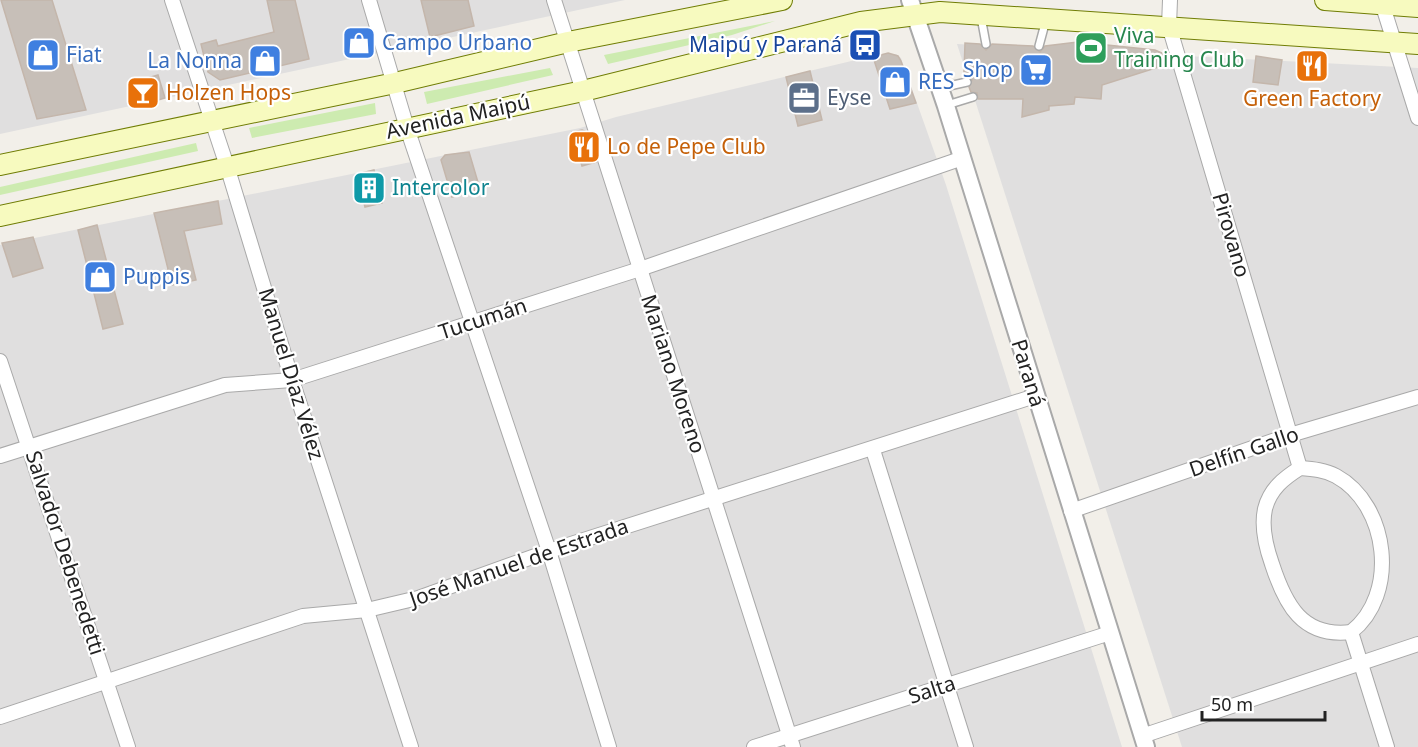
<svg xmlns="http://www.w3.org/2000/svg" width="1418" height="747" font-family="'Noto Sans',sans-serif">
<rect width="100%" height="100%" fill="#f2efe9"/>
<g fill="#e0dfdf">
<polygon points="0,0 625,0 0,134"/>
<polygon points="957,44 1418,68 1418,747 1182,747"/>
<polygon points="881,54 896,54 901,58 946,185 1122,747 0,747 0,245 580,128 616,117"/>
</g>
<g fill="#cdebb0">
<polygon points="775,21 732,35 608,64 604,55"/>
<polygon points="550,68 553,75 427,104 424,92"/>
<polygon points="375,103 376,114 252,138 249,128"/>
<polygon points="196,143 198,151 0,195 0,187"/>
</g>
<g fill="#c7bfb8" stroke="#c4b6ab" stroke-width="1.5">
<polygon points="1,0 52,0 86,110 37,119"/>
<polygon points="267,0 295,0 309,59 220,80 208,72 201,44 216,40 218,46 274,32"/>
<polygon points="421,0 468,0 474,26 430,37"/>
<polygon points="366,31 371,50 352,55 347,37"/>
<polygon points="1078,42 1155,50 1162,53 1165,65 1102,85 1101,99 1075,97 1074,104 1049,106 1049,110 1022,117 1023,99 978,99 977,93 971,92 969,87 972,80 965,77 964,72 965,43 980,44 986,50 992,44 1033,46 1040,52 1045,46"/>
<polygon points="888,53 898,56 901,61 916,103 890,109 873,57"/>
<polygon points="1256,56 1282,60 1278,85 1253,82"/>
<polygon points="810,71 822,120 798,126 786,77"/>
<polygon points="158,75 165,98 141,105 134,82"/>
<polygon points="582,130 587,132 596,162 582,166 572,132"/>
<polygon points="469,152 480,189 452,197 441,160 445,155"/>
<polygon points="374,170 382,203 365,207 357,174"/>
<polygon points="218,201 222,224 184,231 196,280 172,285 154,213"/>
<polygon points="97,225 123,324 103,329 78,230"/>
<polygon points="33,237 43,268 13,277 2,243"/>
</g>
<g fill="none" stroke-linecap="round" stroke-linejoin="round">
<g stroke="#a9a9a9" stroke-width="10">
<g id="service">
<polyline points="981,17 986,44"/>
<polyline points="1039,46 1046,20"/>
<polyline points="940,88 967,82"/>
<polyline points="947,105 973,97"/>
</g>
</g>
<g stroke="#a9a9a9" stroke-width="16">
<g id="minor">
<polyline points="172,0 227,166 292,380 411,747"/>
<polyline points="369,0 407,128 549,551 609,747"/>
<polyline points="554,0 793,747"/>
<polyline points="1170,0 1169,26 1300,468"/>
<polyline points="1381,0 1418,118"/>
<polyline points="0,361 128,747"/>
<polyline points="873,450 966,747"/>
<polyline points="0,456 225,385 292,380 640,269 960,159"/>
<path d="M1300,468C1313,469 1325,470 1336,476C1389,505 1399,595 1351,632C1302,638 1285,604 1272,564C1266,547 1261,527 1265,509C1270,489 1284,478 1300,468Z"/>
<polyline points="1071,511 1290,435 1418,397"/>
<polyline points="1351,632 1387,747"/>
<polyline points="0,717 303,616 367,610 418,598 549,551 1035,396"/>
<polyline points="1142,736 1418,644"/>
<polyline points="754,747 1110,633"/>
</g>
</g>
<g stroke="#a9a9a9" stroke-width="20">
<polyline id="tertiary" points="910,0 946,106 1146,747"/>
</g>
<g stroke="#707d05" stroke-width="22">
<g id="secondary">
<polyline points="1325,0 1418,7"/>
<polyline points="0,165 395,83 568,42 782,0"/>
<polyline points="0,216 583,91 861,22 940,12 1418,44"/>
</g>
</g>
<use href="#service" stroke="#fff" stroke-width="7"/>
<use href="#minor" stroke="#fff" stroke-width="14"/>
<use href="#tertiary" stroke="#fff" stroke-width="16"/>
<use href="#secondary" stroke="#f7fabf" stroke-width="20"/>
</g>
<defs>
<g id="shop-square" transform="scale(1.725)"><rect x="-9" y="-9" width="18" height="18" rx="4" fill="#3f7fe0" stroke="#fff"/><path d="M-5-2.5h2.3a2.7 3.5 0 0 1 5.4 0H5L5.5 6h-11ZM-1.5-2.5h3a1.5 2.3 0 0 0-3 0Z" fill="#fff"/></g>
<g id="bus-square" transform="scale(1.725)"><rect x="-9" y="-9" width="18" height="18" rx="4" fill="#1a4fb4" stroke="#fff"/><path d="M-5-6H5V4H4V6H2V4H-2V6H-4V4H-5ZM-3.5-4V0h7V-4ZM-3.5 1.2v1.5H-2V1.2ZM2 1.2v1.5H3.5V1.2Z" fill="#fff"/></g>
<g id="stadium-square" transform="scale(1.725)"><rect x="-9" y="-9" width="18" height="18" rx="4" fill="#2e9e5b" stroke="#fff"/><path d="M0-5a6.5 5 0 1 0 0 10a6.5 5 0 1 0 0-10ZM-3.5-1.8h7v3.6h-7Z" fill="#fff"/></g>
<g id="restaurant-square" transform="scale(1.725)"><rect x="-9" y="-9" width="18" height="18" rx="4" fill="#e8710a" stroke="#fff"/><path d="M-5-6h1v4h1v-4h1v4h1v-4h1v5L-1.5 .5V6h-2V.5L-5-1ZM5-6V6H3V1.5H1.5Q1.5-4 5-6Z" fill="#fff"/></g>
<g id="supermarket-square" transform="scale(1.725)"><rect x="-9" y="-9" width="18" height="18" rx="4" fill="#3f7fe0" stroke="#fff"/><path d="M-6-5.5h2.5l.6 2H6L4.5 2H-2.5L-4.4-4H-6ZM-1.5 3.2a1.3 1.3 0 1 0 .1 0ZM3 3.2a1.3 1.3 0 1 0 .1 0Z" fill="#fff"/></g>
<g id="bar-square" transform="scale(1.725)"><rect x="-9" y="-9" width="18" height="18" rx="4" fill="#e8710a" stroke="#fff"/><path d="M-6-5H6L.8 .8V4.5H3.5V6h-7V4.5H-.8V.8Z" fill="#fff"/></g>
<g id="office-square" transform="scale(1.725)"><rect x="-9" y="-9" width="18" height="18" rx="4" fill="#5c6f8a" stroke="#fff"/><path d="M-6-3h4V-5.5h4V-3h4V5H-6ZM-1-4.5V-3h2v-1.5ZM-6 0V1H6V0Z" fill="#fff"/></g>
<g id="building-square" transform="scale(1.725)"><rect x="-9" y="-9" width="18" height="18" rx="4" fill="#0f9aa8" stroke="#fff"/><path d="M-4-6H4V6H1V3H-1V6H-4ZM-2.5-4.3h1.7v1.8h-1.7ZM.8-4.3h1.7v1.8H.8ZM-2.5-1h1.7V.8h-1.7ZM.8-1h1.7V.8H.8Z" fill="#fff"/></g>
</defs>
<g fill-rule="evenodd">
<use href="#shop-square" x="359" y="43"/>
<use href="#bus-square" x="865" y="45"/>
<use href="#stadium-square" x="1091" y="48"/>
<use href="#shop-square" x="43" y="55"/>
<use href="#shop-square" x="265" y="61"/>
<use href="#restaurant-square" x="1312" y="66"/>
<use href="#supermarket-square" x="1036" y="70"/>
<use href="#shop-square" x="895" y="82"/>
<use href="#bar-square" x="143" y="93"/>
<use href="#office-square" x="804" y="98"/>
<use href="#restaurant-square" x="584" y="147"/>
<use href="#building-square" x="369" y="188"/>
<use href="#shop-square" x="100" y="277"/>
</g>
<g text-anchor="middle" stroke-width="4.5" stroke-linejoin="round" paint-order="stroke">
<g font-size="21" fill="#27864d" stroke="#fff" text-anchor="start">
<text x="1114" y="43">Viva<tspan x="1114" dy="24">Training Club</tspan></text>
</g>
<g font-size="21" fill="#366cbe" stroke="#fff" text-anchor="start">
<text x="382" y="50">Campo Urbano</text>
<text x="66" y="62">Fiat</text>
<text x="242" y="68" text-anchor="end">La Nonna</text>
<text x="1013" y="77" text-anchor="end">Shop</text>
<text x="918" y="89">RES</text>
<text x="123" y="284">Puppis</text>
</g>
<g font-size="21" fill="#164399" stroke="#fff" text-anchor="end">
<text x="842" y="52">Maipú y Paraná</text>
</g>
<g font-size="21" fill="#c56008" stroke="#fff" text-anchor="start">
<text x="166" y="100">Holzen Hops</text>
<text x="1312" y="106" text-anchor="middle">Green Factory</text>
<text x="607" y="154">Lo de Pepe Club</text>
</g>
<g font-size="21" fill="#4e5e75" stroke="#fff" text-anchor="start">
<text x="827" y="105">Eyse</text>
</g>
<g font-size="21" fill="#222" stroke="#fff">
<text transform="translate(458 117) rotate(-12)" y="7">Avenida Maipú</text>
<text transform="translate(1231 235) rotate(74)" y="7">Pirovano</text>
<text transform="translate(483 319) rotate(-18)" y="7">Tucumán</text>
<text transform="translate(1028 373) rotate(73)" y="7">Paraná</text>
<text transform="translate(291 374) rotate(73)" y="7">Manuel Díaz Vélez</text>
<text transform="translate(673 374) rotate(72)" y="7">Mariano Moreno</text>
<text transform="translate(1244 452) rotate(-19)" y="7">Delfín Gallo</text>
<text transform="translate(65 553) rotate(72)" y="7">Salvador Debenedetti</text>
<text transform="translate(519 563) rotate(-19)" y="7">José Manuel de Estrada</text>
<text transform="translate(932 690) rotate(-18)" y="7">Salta</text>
</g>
<g font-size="21" fill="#0d838f" stroke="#fff" text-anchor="start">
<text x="392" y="195">Intercolor</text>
</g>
</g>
<path d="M1202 711v9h123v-9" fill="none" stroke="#222222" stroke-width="3"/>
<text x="1211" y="711" font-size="18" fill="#222222" stroke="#ffffff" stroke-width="4.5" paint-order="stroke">50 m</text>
</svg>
